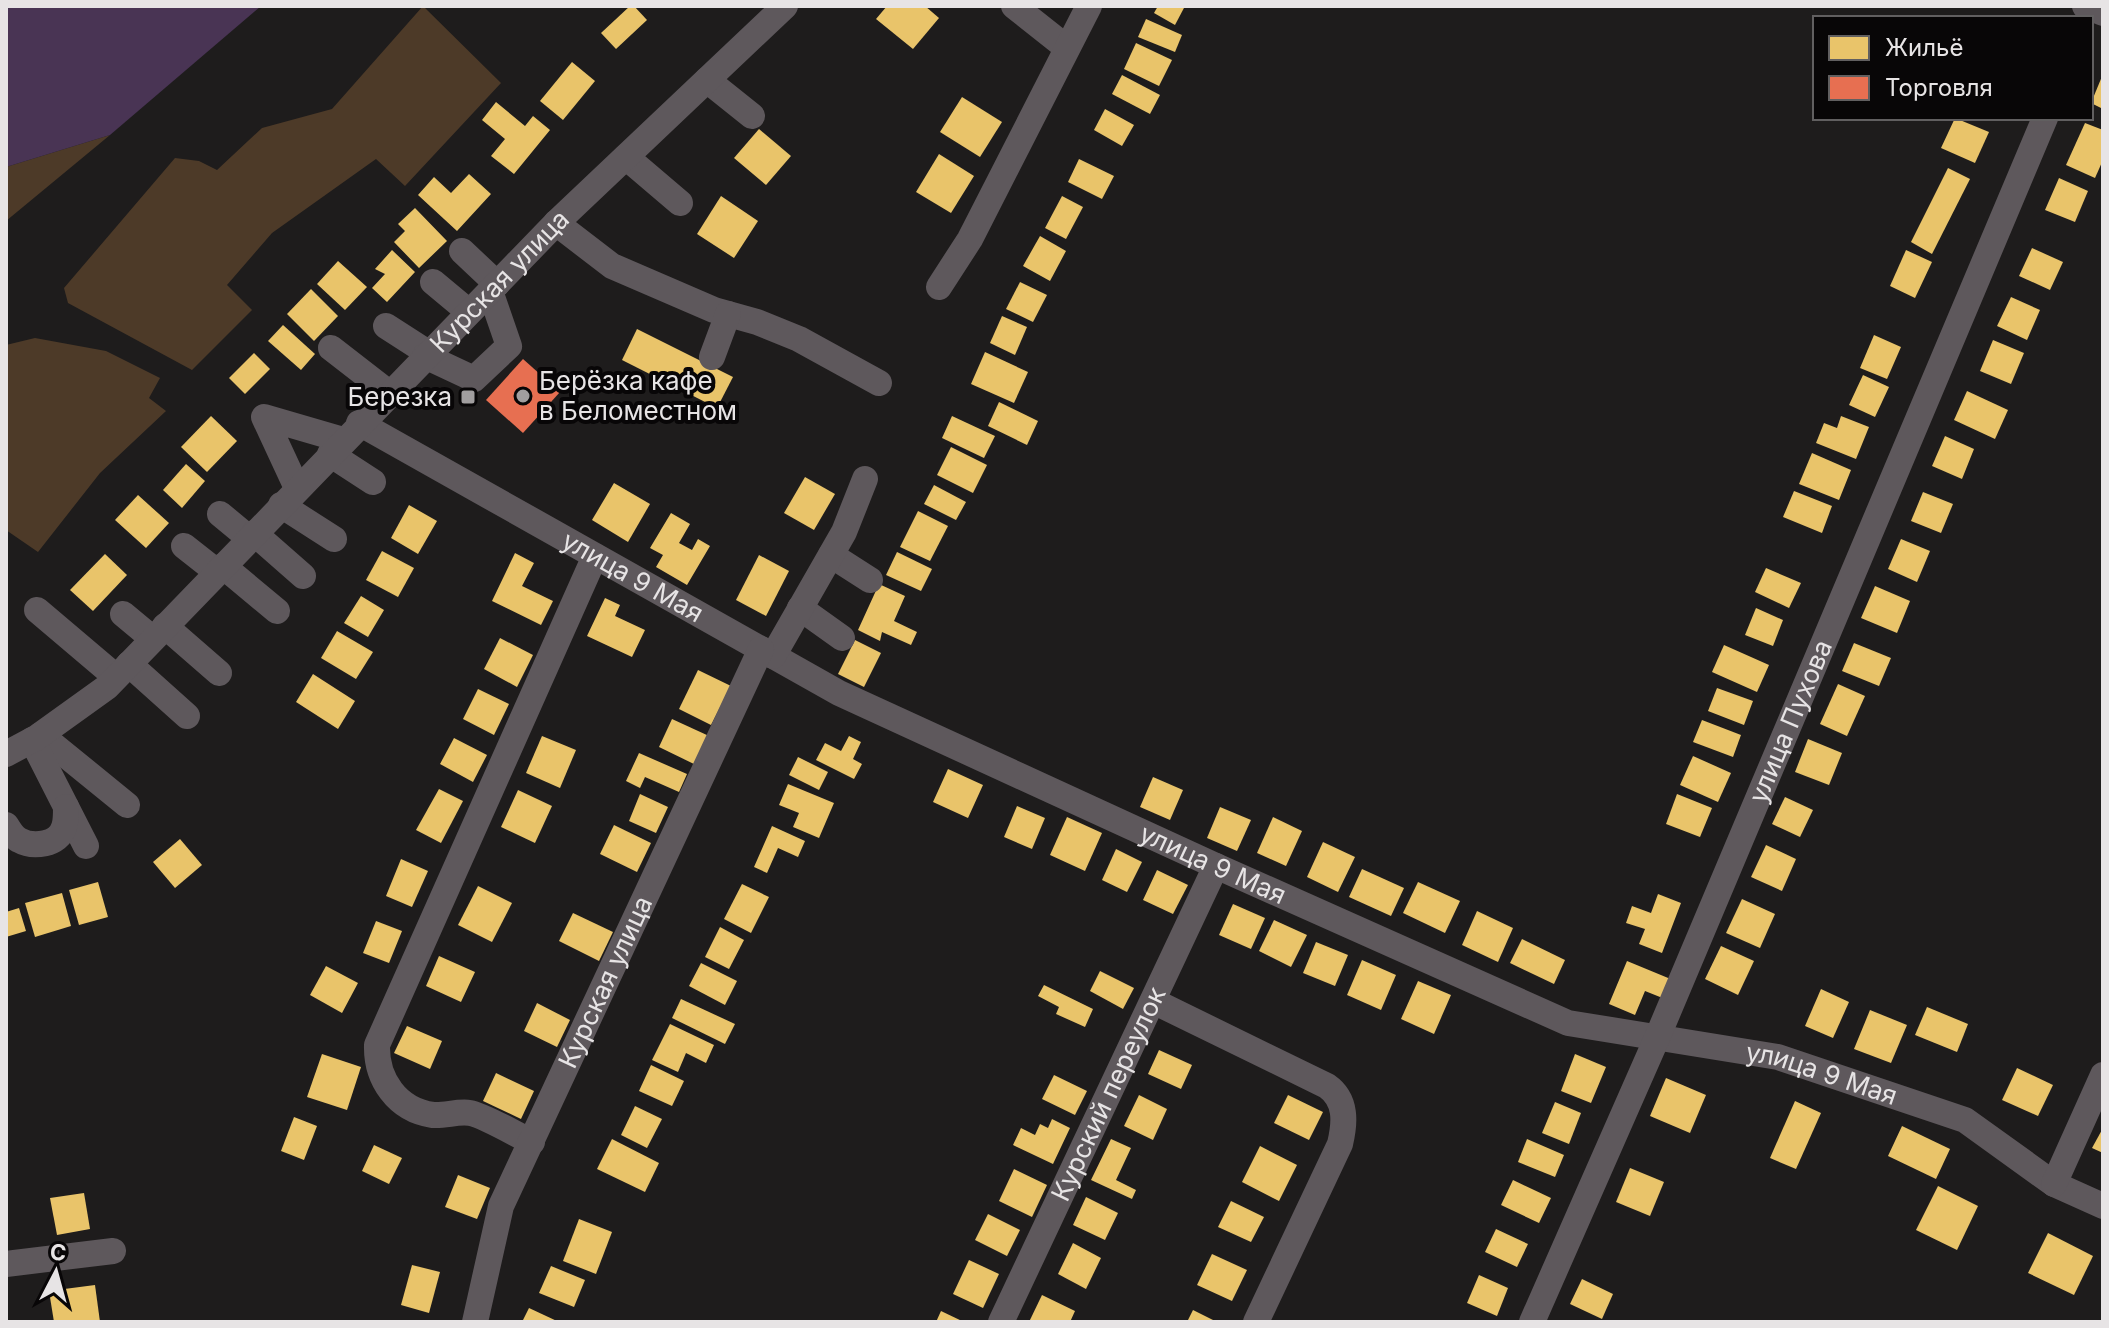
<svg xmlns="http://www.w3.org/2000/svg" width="2109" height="1328" font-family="Inter,sans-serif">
<rect width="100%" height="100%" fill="#1e1c1c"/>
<g fill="#4d3a28">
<polygon points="423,6 501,83 405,186 376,159 272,233 227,285 252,310 192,370 68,303 64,288 175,158 199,161 217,170 262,128 332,109"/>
<polygon points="110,135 6,221 6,167"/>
<polygon points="35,338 106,351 160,378 149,398 166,411 100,473 38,552 6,530 6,345"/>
</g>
<polygon fill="#493454" points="6,6 261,6 110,135 6,167"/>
<g fill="#e9c46a">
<polygon points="630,6 634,6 647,20 616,49 601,33"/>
<polygon points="887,6 925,6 939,18 913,49 876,19"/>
<polygon points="1158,6 1185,6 1175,25 1154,13"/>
<polygon points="1146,19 1182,35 1175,52 1138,37"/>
<polygon points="1136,43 1172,60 1159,86 1124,69"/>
<polygon points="572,62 595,81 563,120 540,101"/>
<polygon points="2103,74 2103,109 2091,103"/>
<polygon points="1122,75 1160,95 1150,114 1112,94"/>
<polygon points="962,97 1002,122 980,157 940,132"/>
<polygon points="496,102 525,126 533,116 550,130 514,174 491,156 505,139 482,120"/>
<polygon points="1105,109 1134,125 1122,146 1094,130"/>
<polygon points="1955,118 1989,132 1975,163 1941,148"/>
<polygon points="2085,123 2103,130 2103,160 2095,178 2066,165"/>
<polygon points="759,129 791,156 766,185 734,158"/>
<polygon points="939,154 974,176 951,213 916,192"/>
<polygon points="1079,159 1114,176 1102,199 1068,182"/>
<polygon points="1948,168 1970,179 1932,254 1911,242"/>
<polygon points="469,174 491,194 457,231 418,195 434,177 451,193"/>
<polygon points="2059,178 2088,191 2075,222 2045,210"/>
<polygon points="721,196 758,221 734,258 697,234"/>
<polygon points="1062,196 1083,207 1066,239 1045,228"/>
<polygon points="415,208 447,241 419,268 394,242 405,231 398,224"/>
<polygon points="1040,236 1066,251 1050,281 1023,266"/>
<polygon points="2032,248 2063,262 2050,290 2019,276"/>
<polygon points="392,250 415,272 387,302 372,288 385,274 375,269"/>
<polygon points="1906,250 1932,262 1915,298 1890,286"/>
<polygon points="338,261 367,287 345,310 317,284"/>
<polygon points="1020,282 1047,295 1033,322 1006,309"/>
<polygon points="311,289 338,316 314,341 287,314"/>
<polygon points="2011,297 2040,310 2027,340 1997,326"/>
<polygon points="1002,316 1027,327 1015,355 990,343"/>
<polygon points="283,325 315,354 301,370 268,341"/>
<polygon points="637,329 733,377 717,408 622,360"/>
<polygon points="1874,335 1901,347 1887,379 1860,368"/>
<polygon points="1993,340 2024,353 2011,384 1980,371"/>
<polygon points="985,352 1028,372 1014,403 971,384"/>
<polygon points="254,353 270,369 245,394 229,378"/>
<polygon points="1863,375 1889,387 1875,417 1849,405"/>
<polygon points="1967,391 2008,410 1995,439 1954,420"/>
<polygon points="999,402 1038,421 1027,445 988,426"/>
<polygon points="211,416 237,441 207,472 181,447"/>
<polygon points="952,416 995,436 984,458 942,438"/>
<polygon points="1841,416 1869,427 1856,459 1816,443 1824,423 1837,428"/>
<polygon points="1945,436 1974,449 1962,479 1932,466"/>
<polygon points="951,447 987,465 973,493 937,475"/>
<polygon points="1812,453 1851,470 1839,500 1799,484"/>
<polygon points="186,464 205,481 182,508 163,490"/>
<polygon points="805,477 835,494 814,530 784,513"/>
<polygon points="614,483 650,504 628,542 592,520"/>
<polygon points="934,485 966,502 956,520 924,504"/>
<polygon points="1794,491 1832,506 1822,533 1783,517"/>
<polygon points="1923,492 1953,504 1941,533 1911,521"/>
<polygon points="138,495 169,523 146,548 115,520"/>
<polygon points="409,505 437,521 418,554 391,538"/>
<polygon points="918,511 948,526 930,561 900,547"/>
<polygon points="671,513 690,524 679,543 692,550 698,539 710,546 687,585 656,567 663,555 650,548"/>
<polygon points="1901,539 1930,551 1917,582 1888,569"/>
<polygon points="382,551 414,568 398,597 366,580"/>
<polygon points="897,552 932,569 921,591 886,575"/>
<polygon points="515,553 534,563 522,586 553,601 541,625 492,601"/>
<polygon points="105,554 127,575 93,611 70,590"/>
<polygon points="759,555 789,571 766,616 736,600"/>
<polygon points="1766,568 1801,583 1789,608 1755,592"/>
<polygon points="879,584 905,596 894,621 917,632 911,645 882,632 880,641 858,630"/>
<polygon points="1875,586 1910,601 1897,633 1861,618"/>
<polygon points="361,596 384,610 368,637 344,623"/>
<polygon points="605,598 620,605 615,616 645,630 632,657 587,636"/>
<polygon points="1756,608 1783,620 1773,646 1745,635"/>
<polygon points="337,631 373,652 356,679 321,658"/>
<polygon points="500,638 533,655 517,687 484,669"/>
<polygon points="855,640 881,653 864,687 838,674"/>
<polygon points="1854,643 1891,658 1879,686 1842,671"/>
<polygon points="1724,645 1769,665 1757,692 1712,672"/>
<polygon points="698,670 731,686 711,725 679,709"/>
<polygon points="313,674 355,701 338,729 296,702"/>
<polygon points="1838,684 1865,696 1847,736 1820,724"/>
<polygon points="1717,688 1753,701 1744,725 1708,711"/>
<polygon points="478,689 509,704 494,735 463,719"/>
<polygon points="672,719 709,736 696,765 659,747"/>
<polygon points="1702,720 1741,735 1733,757 1693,742"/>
<polygon points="542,736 576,750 560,788 526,773"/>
<polygon points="849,736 861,742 853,759 862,764 854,779 816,760 825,743 841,751"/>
<polygon points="454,738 487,755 473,782 440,764"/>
<polygon points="1808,739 1842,753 1829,785 1795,772"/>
<polygon points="639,753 687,774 679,792 645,777 640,788 626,781"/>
<polygon points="1693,756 1731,773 1718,802 1680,785"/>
<polygon points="798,757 828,772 819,790 789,775"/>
<polygon points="948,769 983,785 968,818 933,802"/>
<polygon points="1153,777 1183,790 1170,820 1140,807"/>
<polygon points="788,784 834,803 819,838 793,827 799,813 779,805"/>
<polygon points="439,789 463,801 441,843 416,830"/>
<polygon points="518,790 552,806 535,843 501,827"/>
<polygon points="640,794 668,807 656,833 629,821"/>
<polygon points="1677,794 1712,808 1700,837 1666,824"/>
<polygon points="1785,797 1813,810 1800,837 1772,824"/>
<polygon points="1017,806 1045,818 1032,849 1004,837"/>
<polygon points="1220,807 1251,820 1237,851 1207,838"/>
<polygon points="1067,817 1102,833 1085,871 1050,855"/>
<polygon points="1273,817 1302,831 1286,866 1257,853"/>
<polygon points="614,825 651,843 637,872 600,854"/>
<polygon points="772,826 805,841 798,857 778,848 767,873 754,867"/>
<polygon points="180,839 202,865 175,888 153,862"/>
<polygon points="1323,842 1355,857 1338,892 1307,877"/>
<polygon points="1766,845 1796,859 1782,891 1751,877"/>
<polygon points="1116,849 1142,862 1127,892 1102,880"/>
<polygon points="401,859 428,871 412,907 386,896"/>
<polygon points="1362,869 1404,888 1391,916 1349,897"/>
<polygon points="1157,870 1188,885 1173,914 1143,900"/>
<polygon points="98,882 108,917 79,925 69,890"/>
<polygon points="1418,882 1460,901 1445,933 1403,913"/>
<polygon points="742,884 769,897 751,933 724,919"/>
<polygon points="478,886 512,903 492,942 458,925"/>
<polygon points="62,893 71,926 35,937 25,903"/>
<polygon points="1658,894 1681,903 1662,953 1639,944 1645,929 1626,923 1632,906 1651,913"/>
<polygon points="1742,899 1775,914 1760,948 1726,933"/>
<polygon points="1233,904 1265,918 1251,949 1219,935"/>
<polygon points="19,908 26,931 6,937 6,912"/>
<polygon points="1477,911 1513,928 1498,962 1462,945"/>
<polygon points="573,913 613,932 599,961 559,941"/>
<polygon points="1274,920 1307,935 1291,967 1259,951"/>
<polygon points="376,921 402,931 389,963 363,953"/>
<polygon points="720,927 744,940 729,969 705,957"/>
<polygon points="1522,939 1565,960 1554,984 1510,963"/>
<polygon points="1316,942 1348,955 1335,986 1303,973"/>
<polygon points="1721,946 1754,961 1738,995 1705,979"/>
<polygon points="439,956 475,972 461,1002 426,986"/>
<polygon points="1362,960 1396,975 1381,1010 1347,995"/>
<polygon points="1627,961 1673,980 1665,999 1645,991 1635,1015 1609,1004"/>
<polygon points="701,963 737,981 725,1005 689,986"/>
<polygon points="326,966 358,983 342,1013 310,995"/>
<polygon points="1100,971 1134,988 1123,1009 1090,991"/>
<polygon points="1418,981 1451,995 1434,1034 1401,1019"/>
<polygon points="1044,985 1093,1009 1085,1027 1056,1014 1059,1007 1038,996"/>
<polygon points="1821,989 1849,1002 1833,1038 1805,1026"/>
<polygon points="681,999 735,1024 725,1044 672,1018"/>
<polygon points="537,1003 570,1020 557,1047 524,1031"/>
<polygon points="1927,1007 1968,1024 1957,1052 1915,1035"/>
<polygon points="1870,1010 1907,1025 1891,1063 1854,1049"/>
<polygon points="670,1024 714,1045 706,1063 686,1053 678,1072 652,1060"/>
<polygon points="407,1026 442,1041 430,1069 394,1053"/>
<polygon points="1159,1050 1192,1065 1181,1089 1148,1074"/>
<polygon points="322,1054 361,1067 347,1110 307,1097"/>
<polygon points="1575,1054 1606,1067 1591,1103 1561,1091"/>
<polygon points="651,1065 684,1081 672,1106 639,1091"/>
<polygon points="2017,1068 2053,1085 2038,1116 2002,1100"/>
<polygon points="496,1073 534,1091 521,1119 483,1101"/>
<polygon points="1054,1075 1087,1091 1075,1115 1042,1099"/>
<polygon points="1666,1078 1706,1095 1690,1133 1650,1116"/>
<polygon points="1139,1095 1167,1109 1153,1140 1124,1126"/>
<polygon points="1288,1095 1323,1112 1309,1140 1274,1123"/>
<polygon points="1795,1101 1821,1113 1796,1169 1770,1158"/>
<polygon points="1555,1102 1581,1113 1569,1144 1542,1133"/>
<polygon points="635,1106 662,1119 647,1148 621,1135"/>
<polygon points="294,1117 317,1126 304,1160 281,1151"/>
<polygon points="1052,1119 1070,1128 1053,1164 1013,1145 1021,1128 1035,1135 1040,1124 1048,1128"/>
<polygon points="1902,1126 1950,1149 1936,1179 1888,1156"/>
<polygon points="2103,1128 2103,1153 2092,1148"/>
<polygon points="612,1139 659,1163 645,1192 597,1169"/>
<polygon points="1111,1139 1131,1148 1116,1180 1136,1190 1132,1199 1091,1180"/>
<polygon points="1527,1139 1564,1155 1555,1177 1518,1162"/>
<polygon points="374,1145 402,1158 389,1184 362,1171"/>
<polygon points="1260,1146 1297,1165 1279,1201 1242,1182"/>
<polygon points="1630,1168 1664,1182 1650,1216 1616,1202"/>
<polygon points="1014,1169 1047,1185 1032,1217 999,1201"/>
<polygon points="458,1175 490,1188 477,1219 445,1207"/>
<polygon points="1513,1180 1551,1198 1539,1223 1501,1205"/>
<polygon points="1938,1186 1978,1206 1957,1250 1916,1230"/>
<polygon points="84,1193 90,1229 57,1235 50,1198"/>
<polygon points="1086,1197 1118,1213 1105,1240 1073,1225"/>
<polygon points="1231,1201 1264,1217 1251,1242 1218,1227"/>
<polygon points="988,1214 1020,1230 1007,1256 975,1240"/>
<polygon points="579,1219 612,1232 596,1274 563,1261"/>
<polygon points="1496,1229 1528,1244 1517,1267 1485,1252"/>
<polygon points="2048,1233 2093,1256 2074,1295 2028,1273"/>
<polygon points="1073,1243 1101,1258 1086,1289 1058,1274"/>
<polygon points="1212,1254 1247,1270 1232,1301 1197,1285"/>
<polygon points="969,1260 999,1274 983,1308 953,1294"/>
<polygon points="412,1265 440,1272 429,1313 401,1305"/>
<polygon points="551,1266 585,1280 574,1307 539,1293"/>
<polygon points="1479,1275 1508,1288 1497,1316 1467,1303"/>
<polygon points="1582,1279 1613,1294 1602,1319 1570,1304"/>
<polygon points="95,1285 100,1322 54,1322 49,1291"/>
<polygon points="1042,1295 1075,1311 1070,1322 1029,1322"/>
<polygon points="529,1308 559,1322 522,1322"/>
<polygon points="1193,1310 1217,1322 1187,1322"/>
<polygon points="941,1311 964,1322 936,1322"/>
</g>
<polygon fill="#e76f51" points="523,359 560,392 523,433 486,400"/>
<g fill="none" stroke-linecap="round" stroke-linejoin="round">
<g stroke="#5e585c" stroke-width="26">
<polyline points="1014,6 1067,48"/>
<polyline points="2085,6 2103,13"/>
<polyline points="707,80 752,116"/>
<polyline points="626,157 680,203"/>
<polyline points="556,223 612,266 714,310 757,322 799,339 879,383"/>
<polyline points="462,251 497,284"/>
<polyline points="433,282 469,312"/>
<polyline points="939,287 970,239 1089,6"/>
<polyline points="386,326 428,353"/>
<polyline points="331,348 389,393"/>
<polyline points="425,356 474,379 509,346 490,291"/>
<polyline points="712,357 728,314"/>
<path id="s1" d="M359,423L839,693L1216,866L1568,1023L1778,1057L1965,1120L2054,1184L2103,1206"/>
<polyline points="330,454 373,482"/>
<polyline points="297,488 264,417 343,440"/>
<polyline points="281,505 334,539"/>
<polyline points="220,514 249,538"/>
<polyline points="254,533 303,576"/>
<polyline points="184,546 217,572"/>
<polyline points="831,555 870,580"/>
<polyline points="223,566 277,611"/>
<polyline points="800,608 842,638"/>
<polyline points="37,610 116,677"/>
<polyline points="123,614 153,639"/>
<polyline points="165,626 219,673"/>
<polyline points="773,656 844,532 865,479"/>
<polyline points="129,664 187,716"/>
<polyline points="41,735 127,805"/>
<polyline points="32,740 86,846"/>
<path id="s2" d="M6,754L36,738L107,687L556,223L785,6"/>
<path d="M6,825C10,831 13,837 19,840C33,848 59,845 64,827C66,822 66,814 66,807"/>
<path d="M1153,1001L1327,1086C1347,1100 1345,1123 1340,1144L1256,1322"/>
<path d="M532,1142C517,1135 483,1115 470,1113C458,1111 445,1116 433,1115C397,1110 376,1079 377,1045L595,556"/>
<polyline points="2054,1184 2103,1075"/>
<polyline points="6,1264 113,1251"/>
<path id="s3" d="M475,1322L501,1206L761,649"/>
<path id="s4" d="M1001,1322L1216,866"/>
<path id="s5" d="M1532,1322L1657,1038L2045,118"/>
</g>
</g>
<g fill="#a19e9f" stroke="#080607" stroke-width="3">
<circle cx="523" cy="396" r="8"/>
<rect x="460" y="389" width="16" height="16" rx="4"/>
</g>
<g text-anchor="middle" stroke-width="8" stroke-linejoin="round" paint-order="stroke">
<g font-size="26" fill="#e7e4e5" stroke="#080607">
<text dy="9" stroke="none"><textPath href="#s2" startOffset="686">Курская улица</textPath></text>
<text dy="9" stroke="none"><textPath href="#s1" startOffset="314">улица 9 Мая</textPath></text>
<text dy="9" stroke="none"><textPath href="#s5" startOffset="654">улица Пухова</textPath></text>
<text dy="9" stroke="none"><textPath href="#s1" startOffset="962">улица 9 Мая</textPath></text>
<text dy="9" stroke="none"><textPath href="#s3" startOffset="366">Курская улица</textPath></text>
<text dy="9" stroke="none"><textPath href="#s1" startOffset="1610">улица 9 Мая</textPath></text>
<text dy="9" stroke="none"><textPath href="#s4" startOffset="252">Курский переулок</textPath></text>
</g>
<g font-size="26" fill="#e7e4e5" stroke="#080607" text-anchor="start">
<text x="539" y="390">Берёзка кафе<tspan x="539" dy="30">в Беломестном</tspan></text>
<text x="452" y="406" text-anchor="end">Березка</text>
</g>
</g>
<rect width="2109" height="1328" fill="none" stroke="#e7e4e5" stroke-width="16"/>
<rect x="1813" y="16" width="280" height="104" fill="#080607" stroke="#615f60" stroke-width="2"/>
<rect x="1829" y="36" width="40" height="24" fill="#e9c46a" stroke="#615f60" stroke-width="2"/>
<text x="1885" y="56" font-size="24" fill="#e7e4e5">Жильё</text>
<rect x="1829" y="76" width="40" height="24" fill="#e76f51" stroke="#615f60" stroke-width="2"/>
<text x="1885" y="96" font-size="24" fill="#e7e4e5">Торговля</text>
<g transform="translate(56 1272) rotate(6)" stroke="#080607" stroke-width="6" paint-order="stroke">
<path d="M0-6L14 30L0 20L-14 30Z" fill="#e7e4e5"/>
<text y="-12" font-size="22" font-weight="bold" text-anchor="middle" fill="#e7e4e5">С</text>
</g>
</svg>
